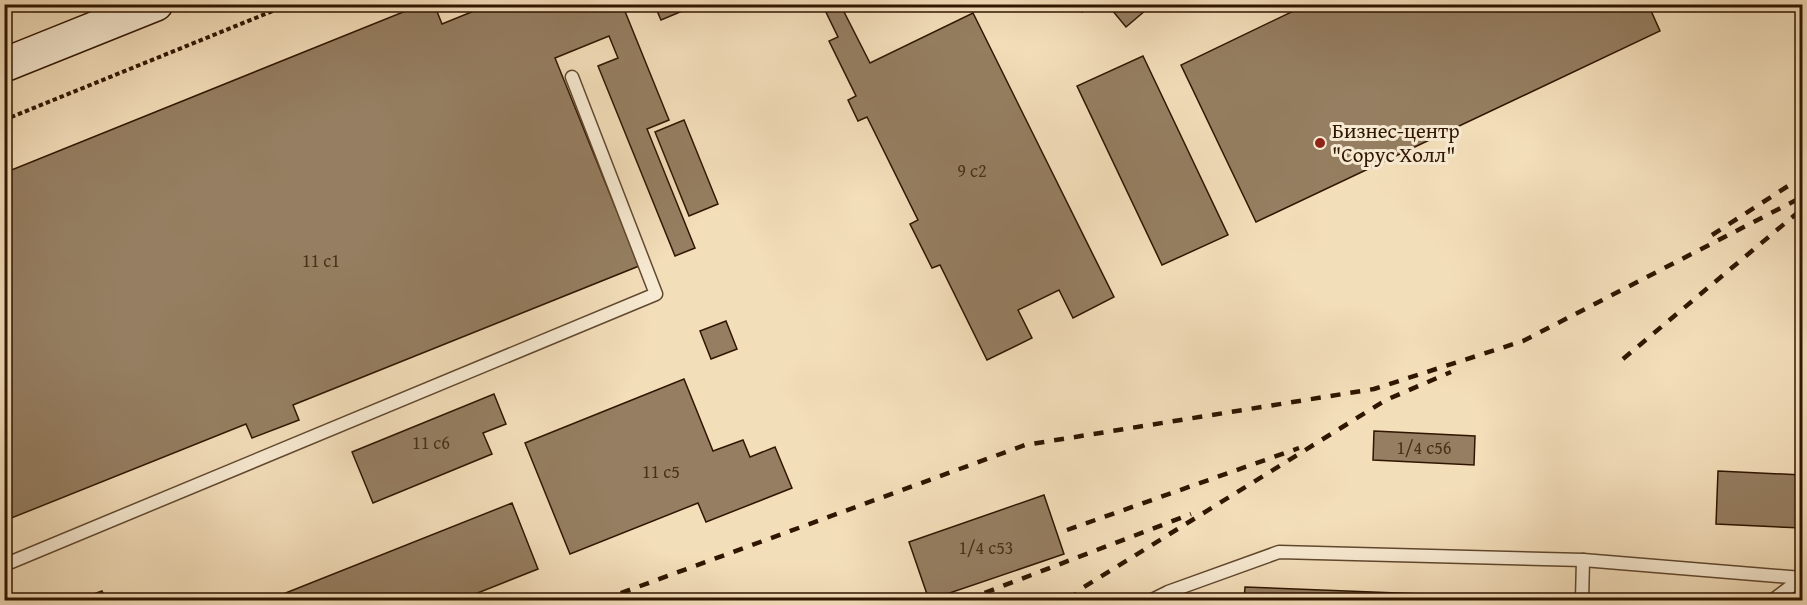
<svg xmlns="http://www.w3.org/2000/svg" width="1807" height="605" font-family="'Gentium Book Plus',serif">
<rect width="100%" height="100%" fill="#f3deba"/>
<filter id="stains"><feTurbulence type="fractalNoise" baseFrequency=".00333" numOctaves="4"/><feColorMatrix values="0 0 0 0 .2 0 0 0 0 .09 0 0 0 0 .02 0 0 0 .5 -.17"/></filter>
<radialGradient id="worn" r=".72"><stop offset=".6" stop-color="#630" stop-opacity="0"/><stop offset="1" stop-color="#630" stop-opacity=".3"/></radialGradient>
<g fill="#957e61" stroke="#301600" stroke-width="1.5">
<polygon points="423,4 434,4 442,24 491,4 622,4 669,120 647,129 695,248 675,256 598,66 618,58 609,36 555,58 639,266 293,405 299,420 252,438 246,424 4,521 4,173"/>
<polygon points="654,4 699,4 661,20"/>
<polygon points="822,4 840,4 870,63 973,13 1114,297 1073,318 1059,290 1018,310 1032,338 987,360 940,265 932,268 910,224 918,220 867,117 858,121 848,100 856,96 829,41 838,37"/>
<polygon points="1076,4 1092,4 1082,12"/>
<polygon points="1107,4 1153,4 1126,27"/>
<polygon points="1308,4 1648,4 1660,31 1256,222 1181,65"/>
<polygon points="1143,56 1228,235 1162,265 1077,86"/>
<polygon points="684,120 718,204 689,216 655,132"/>
<polygon points="726,321 737,349 711,359 700,331"/>
<polygon points="684,379 713,451 743,440 750,457 775,447 792,488 706,522 698,503 570,554 525,443"/>
<polygon points="494,394 506,424 483,433 492,454 373,503 352,452"/>
<polygon points="1374,431 1475,436 1474,465 1373,460"/>
<polygon points="1718,471 1802,475 1802,528 1716,524"/>
<polygon points="1044,495 1064,554 929,600 909,542"/>
<polygon points="512,503 538,569 460,600 268,600"/>
<polygon points="1245,587 1551,599 1551,600 1244,600"/>
<polygon points="102,591 106,600 77,600"/>
</g>
<g fill="none" stroke-linecap="round" stroke-linejoin="round">
<g stroke="#61482e" stroke-width="15">
<g id="service">
<polyline points="4,565 656,294 572,77"/>
<polyline points="1152,600 1168,592 1279,552 1583,560 1802,578"/>
<polyline points="1582,600 1583,560"/>
<polyline points="1773,600 1802,578"/>
</g>
</g>
<g stroke="#301600" stroke-width="36">
<polyline id="secondary" points="4,65 156,4"/>
</g>
<polyline stroke="#301600" stroke-width="4" stroke-dasharray="4.5 3" stroke-linecap="butt" points="4,120 290,4"/>
<use href="#service" stroke="#f7ead2" stroke-width="12"/>
<use href="#secondary" stroke="#f7ead2" stroke-width="33"/>
<g stroke="#301600" stroke-width="4.5" stroke-dasharray="10 10" stroke-linecap="butt">
<polyline points="1712,235 1802,177"/>
<polyline points="1623,359 1802,209"/>
<polyline points="1067,530 1299,448"/>
<polyline points="602,600 1025,445 1374,389 1523,341 1802,197"/>
<polyline points="966,600 1191,514"/>
<polyline points="1069,600 1084,587 1386,400 1451,372"/>
</g>
</g>
<circle fill="#8f2418" stroke="#f7ead2" stroke-width="2" cx="1320" cy="143" r="6"/>
<g text-anchor="middle" stroke-width="6" stroke-linejoin="round" paint-order="stroke">
<g font-size="18" fill="#493018">
<text x="972" y="177">9 с2</text>
<text x="321" y="267">11 с1</text>
<text x="431" y="449">11 с6</text>
<text x="1424" y="454">1/4 с56</text>
<text x="661" y="478">11 с5</text>
<text x="986" y="554">1/4 с53</text>
</g>
<g font-size="21" fill="#301600" stroke="#f7ead2" text-anchor="start">
<text x="1332" y="138">Бизнес-центр<tspan x="1332" dy="24">"Сорус Холл"</tspan></text>
</g>
</g>
<rect width="1807" height="605" fill="none" stroke="#f3deba" stroke-width="24"/>
<rect x="6" y="6" width="1795" height="593" fill="none" stroke="#301600" stroke-width="3"/>
<rect x="12" y="12" width="1783" height="581" fill="none" stroke="#301600" stroke-width="1.5"/>
<rect width="100%" height="100%" filter="url(#stains)"/>
<rect width="100%" height="100%" fill="url(#worn)"/>
</svg>
